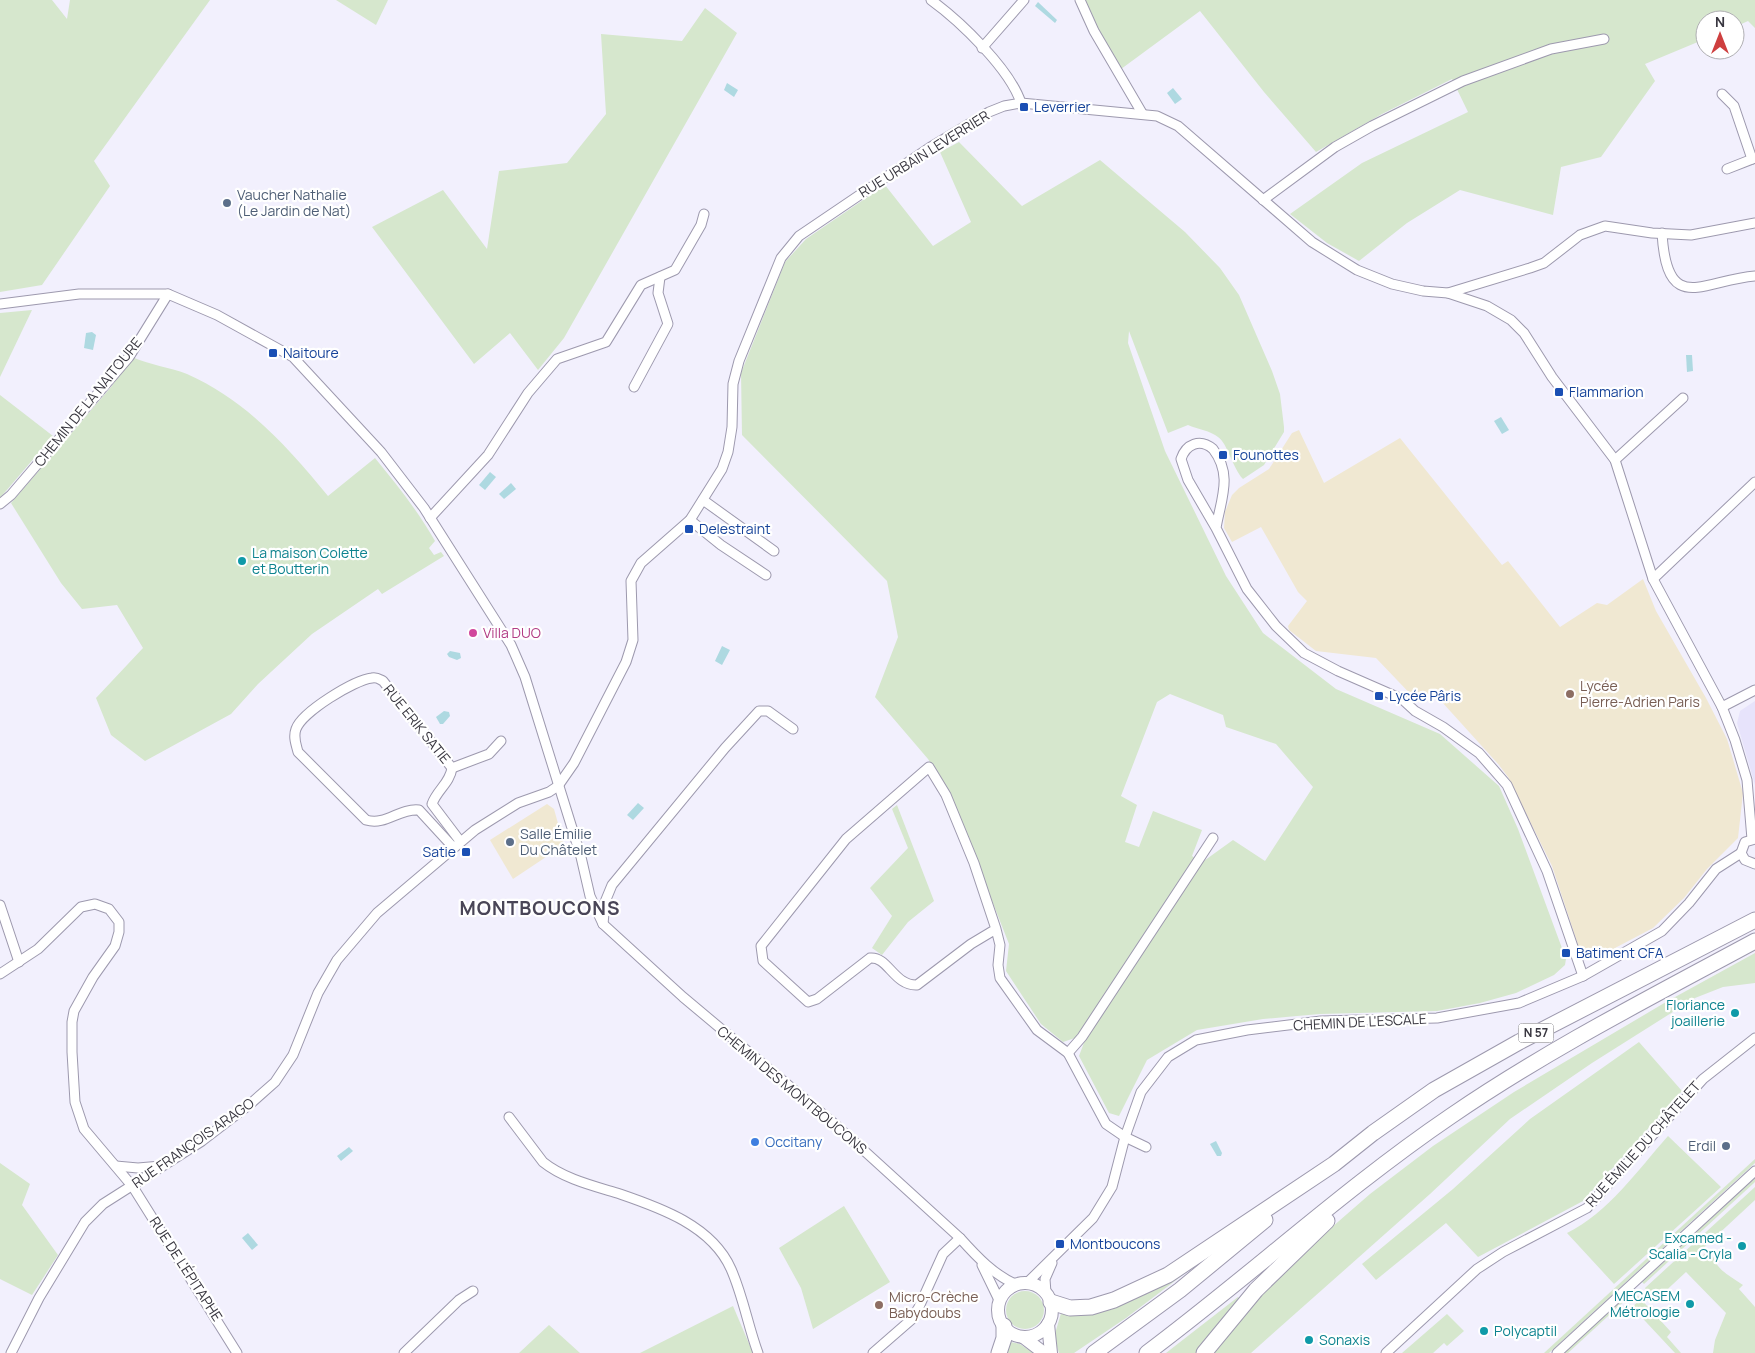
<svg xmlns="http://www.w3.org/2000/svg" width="1755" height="1353" font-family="Manrope,sans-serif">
<rect width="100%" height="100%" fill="#f2f0fd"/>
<polygon fill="#e7e3fb" points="1755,701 1755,785 1737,723 1740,711"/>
<g fill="#f0e8d2">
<polygon points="1299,430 1324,483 1400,438 1502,565 1508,561 1560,627 1597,603 1607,605 1643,579 1656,611 1706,698 1727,739 1743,793 1738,838 1707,869 1684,898 1653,928 1596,958 1585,957 1580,951 1552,866 1508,777 1499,765 1432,691 1418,702 1376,658 1316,651 1289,630 1288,626 1307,601 1298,592 1261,527 1232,542 1224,528 1225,512 1232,495 1239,488 1269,469 1292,433"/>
<polygon points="547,804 554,809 564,845 513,879 490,840"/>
</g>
<g fill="#d6e7cd">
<polygon points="0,0 52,0 67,19 70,0 210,0 94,161 110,186 42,285 0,292"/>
<polygon points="336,0 388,0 376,25"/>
<polygon points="1075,0 1755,0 1755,28 1748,21 1735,27 1735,20 1705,20 1705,39 1645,64 1655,81 1601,157 1561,167 1553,215 1460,190 1407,223 1359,261 1327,243 1290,214 1362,163 1468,112 1452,79 1382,114 1316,152 1264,92 1200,11 1117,72 1083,20"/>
<polygon points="705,8 737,33 564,338 538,370 510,333 474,364 372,227 443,190 487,249 499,171 567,163 606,114 601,34 682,41"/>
<path d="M959,142L1022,206L1100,160L1185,232L1220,268L1239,295L1272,371L1280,394L1284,427V432L1264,465L1243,479C1232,467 1228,444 1218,437C1211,431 1197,429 1188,425L1168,433L1129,331L1128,343L1165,451L1226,576L1263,633L1336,689L1440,734L1499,786L1518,829L1566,959L1565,965L1554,975L1516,993L1480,1003L1437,1011L1320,1014L1263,1019L1197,1030L1147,1060L1119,1116L1109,1113L1079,1056L1085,1040L1201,863L1233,840L1265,861L1313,787L1276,744L1226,727L1223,715L1170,694L1157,702L1121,796L1137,805L1125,842L1139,847L1153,811L1202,830L1192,856L1195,858L1078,1037L1063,1042L1041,1024L1006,971L1009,944L952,799L928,759L875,697L898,637L887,581L742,435L741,373L785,262L806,239L885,185L933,246L971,222L940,152Z"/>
<polygon points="32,310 0,377 0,313"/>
<path d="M132,357C150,365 169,367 187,374C246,400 288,447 328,496L375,458C397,485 418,511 435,541L429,548L434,555L441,552L444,556L382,594L378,589L312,634L258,684L231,714L145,761L111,735L96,698L143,648L117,605L82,609L61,583L11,503L111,387Z"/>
<polygon points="0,395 53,436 0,498"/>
<polygon points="897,805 934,901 908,922 882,955 872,948 892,916 870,888 908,848 892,809"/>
<polygon points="1755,953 1755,983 1723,987 1695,998 1592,1063 1510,1119 1430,1194 1251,1353 1214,1353 1264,1291 1308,1248 1370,1194 1433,1146 1514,1092 1666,1002"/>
<polygon points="1639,1042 1682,1091 1583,1201 1478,1257 1446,1223 1376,1280 1362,1264 1453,1189 1530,1119"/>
<path d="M1668,1136L1721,1187L1614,1284L1567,1233C1608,1213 1638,1170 1668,1136Z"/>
<polygon points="1755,1159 1755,1163 1549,1353 1544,1353"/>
<polygon points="0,1163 30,1184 22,1205 58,1255 32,1295 0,1279"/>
<polygon points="1755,1178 1755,1182 1644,1284 1642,1282"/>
<path d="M1755,1187V1200L1699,1252L1702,1256L1711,1249C1715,1270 1727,1274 1743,1285L1739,1289L1755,1307V1353H1713L1715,1340L1726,1313L1686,1272L1658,1298L1655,1294L1651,1297L1645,1288Z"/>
<polygon points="844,1206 890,1282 813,1329 801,1288 779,1248"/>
<polygon points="1192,1268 1126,1318 1074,1353 1059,1353 1054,1337 1062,1310 1076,1315 1102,1311"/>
<circle cx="1025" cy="1310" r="19"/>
<polygon points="1631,1292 1632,1294 1568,1353 1564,1353"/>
<polygon points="1638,1296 1671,1332 1667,1337 1681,1353 1675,1353 1632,1307 1639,1301 1636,1298"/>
<polygon points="1238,1297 1240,1299 1198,1353 1166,1353"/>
<polygon points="733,1306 753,1353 640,1353"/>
<polygon points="1447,1314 1464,1331 1447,1346 1444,1343 1433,1353 1402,1353"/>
<polygon points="549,1325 580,1353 519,1353"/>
<polygon points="1010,1342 1020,1344 1033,1353 1005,1353"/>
</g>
<g fill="#aed9e1">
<polygon points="1038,2 1057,20 1055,23 1035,6"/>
<polygon points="727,83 738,90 734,97 724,90"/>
<polygon points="1173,88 1182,99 1175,104 1167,93"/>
<polygon points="92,332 96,335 93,350 84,348 86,333"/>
<polygon points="1686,355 1692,355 1693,371 1687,372"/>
<polygon points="1501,417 1509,430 1502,434 1494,421"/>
<polygon points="490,472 496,477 485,490 479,485"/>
<polygon points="511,483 516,489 504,499 499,494"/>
<polygon points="722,646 730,650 722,665 715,661"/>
<polygon points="450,651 460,653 461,658 457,660 449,657 447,654"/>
<polygon points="444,711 449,712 450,716 443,724 440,724 436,717"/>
<polygon points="638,803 644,808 633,820 627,815"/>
<polygon points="1216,1141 1222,1153 1221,1156 1217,1156 1210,1144"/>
<polygon points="349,1147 353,1151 341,1161 337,1156"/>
<polygon points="248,1233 258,1245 252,1250 242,1238"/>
</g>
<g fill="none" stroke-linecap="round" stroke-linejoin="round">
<g stroke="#9d99ae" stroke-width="11">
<g id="street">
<path d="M931,0C960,21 1010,69 1021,103"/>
<polyline points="1080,0 1094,31 1142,113"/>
<polyline points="982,48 1024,0"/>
<polyline points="1722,94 1734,106 1752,159"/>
<polyline points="1727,169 1755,158"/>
<polyline points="1263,200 1335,147 1372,126 1463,81 1551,49 1604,39"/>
<path d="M1662,233C1667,317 1703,280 1755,276"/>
<polyline points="1448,293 1487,306 1511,320 1524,333 1552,377 1615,460 1653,579 1722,707 1735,740 1747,780 1752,839"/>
<path d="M0,304L79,294H168L217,315L293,357L381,452L424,508L511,645L525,677L581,857L590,896L603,924L683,997L837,1126L960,1238C977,1257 994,1275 1017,1285"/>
<polyline points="634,387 668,324 658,293 660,277"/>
<polyline points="1615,460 1683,398"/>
<polyline points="703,500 774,551"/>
<polyline points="0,504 11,495 129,357 168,294"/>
<polyline points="430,518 488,455 528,393 557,359 606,342 641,285 675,270 701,225 704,214"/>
<polyline points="690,520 721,545 766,575"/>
<path d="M1216,528C1221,499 1233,475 1213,449C1200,438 1186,444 1181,459L1188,480L1216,528L1247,589L1276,626L1304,653L1338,671L1402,699L1415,711L1443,727L1479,753L1507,785L1547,871L1583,976"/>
<polyline points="1653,579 1755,482"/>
<polyline points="1722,707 1755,690"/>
<path d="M452,768C450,783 437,790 432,804L460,841"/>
<polyline points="1755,839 1745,842 1741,853 1745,860 1755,864"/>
<path d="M453,847L419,810C399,808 386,826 366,820L298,752C296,744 293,737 296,729C302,712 354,680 372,678C377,677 379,679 383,681L452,768L489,754L501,741"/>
<polyline points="0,905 19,962"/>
<polyline points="603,924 605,902 612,885 725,748 759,711 768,711 793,729"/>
<path d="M996,929L971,944L917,985C894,986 888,956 870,958L817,999L808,1002L763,961L761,946L846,839L929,767L946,795L974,863L996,929L1000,945L998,965L1000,978L1037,1030L1068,1053L1106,1124L1125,1137L1146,1147"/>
<polyline points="0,974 38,949 81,907 95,904 109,909 119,922 119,932 115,946 93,977 74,1011 72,1022 72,1052 75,1102 84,1129 133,1187 237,1353"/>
<polyline points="1068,1053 1082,1037 1213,838"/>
<path d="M509,1117L543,1162C564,1179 594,1186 620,1194C661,1208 712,1226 731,1269C743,1296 748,1326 758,1353"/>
<polyline points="116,1166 138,1168 161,1166"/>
<polyline points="982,1265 1000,1302"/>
<polyline points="1027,1283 1093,1218 1112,1187 1125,1137 1141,1092 1168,1057 1196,1040 1247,1030 1321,1021 1437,1018 1519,1003 1583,976 1662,931 1689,903 1716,869 1741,853"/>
<polyline points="1046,1293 1045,1279 1052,1263"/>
<polyline points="11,1353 39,1298 85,1222 103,1204 202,1141 249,1105 275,1082 293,1055 318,993 337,960 377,913 475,830 518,803 549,792 558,786 574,763 626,662 633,640 631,581 641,563 690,520 722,469 728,452 732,427 733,384 739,361 781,258 799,236 929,148 989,112 1004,106 1021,103 1157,116 1178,126 1312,242 1357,270 1392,284 1423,291 1448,293 1530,268 1544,263 1580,235 1605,226 1652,233 1691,235 1755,223"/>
<polyline points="404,1353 459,1300 473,1291"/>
<polyline points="873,1353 912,1319 919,1307 943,1254 960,1238"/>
<polyline points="1386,1353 1477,1269 1503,1252 1587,1208 1703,1079 1755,1038"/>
<polyline points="1557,1353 1755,1171"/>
</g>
</g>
<g stroke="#9d99ae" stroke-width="14">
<g id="secondary">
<circle cx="1025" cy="1310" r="27"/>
<polyline points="1048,1324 1051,1353"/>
<polyline points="1023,1337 1044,1353"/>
</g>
</g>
<g stroke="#9d99ae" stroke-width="17">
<g id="highway">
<polyline points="1051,1302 1070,1308 1091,1307 1114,1300 1168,1275 1334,1164 1373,1133 1434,1090 1519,1042 1755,920"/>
<polyline points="999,1353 1004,1338 1004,1326"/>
<polyline points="1094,1353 1180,1290 1265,1220"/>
<path d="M1147,1353C1250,1276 1345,1188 1451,1116C1547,1050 1653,996 1755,941"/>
<polyline points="1204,1353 1256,1290 1327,1221"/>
</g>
</g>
<use href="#street" stroke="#fff" stroke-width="9"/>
<use href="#secondary" stroke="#fff" stroke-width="12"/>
<use href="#highway" stroke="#fff" stroke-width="15"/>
</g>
<g fill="#1a4fb4" stroke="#fff" stroke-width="2">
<rect x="1019" y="102" width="10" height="10" rx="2.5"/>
<rect x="268" y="348" width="10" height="10" rx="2.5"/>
<rect x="1554" y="387" width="10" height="10" rx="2.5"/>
<rect x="1218" y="450" width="10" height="10" rx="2.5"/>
<rect x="684" y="524" width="10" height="10" rx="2.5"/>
<rect x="1374" y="691" width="10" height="10" rx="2.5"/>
<rect x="461" y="847" width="10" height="10" rx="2.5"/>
<rect x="1561" y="948" width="10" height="10" rx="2.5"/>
<rect x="1055" y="1239" width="10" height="10" rx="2.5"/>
</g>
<g fill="#5c6f8a" stroke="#fff" stroke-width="2">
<circle cx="227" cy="203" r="5"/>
<circle cx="510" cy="842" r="5"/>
<circle cx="1726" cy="1146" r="5"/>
</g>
<g fill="#0f9aa8" stroke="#fff" stroke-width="2">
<circle cx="242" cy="561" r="5"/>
<circle cx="1735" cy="1013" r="5"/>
<circle cx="1742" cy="1246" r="5"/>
<circle cx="1690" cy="1304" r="5"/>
<circle cx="1484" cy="1331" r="5"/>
<circle cx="1309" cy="1340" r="5"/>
</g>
<circle fill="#d1479c" stroke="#fff" stroke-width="2" cx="473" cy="633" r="5"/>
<g fill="#8d6e63" stroke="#fff" stroke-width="2">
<circle cx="1570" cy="694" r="5"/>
<circle cx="879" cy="1305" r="5"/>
</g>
<circle fill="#3f7fe0" stroke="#fff" stroke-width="2" cx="755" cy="1142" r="5"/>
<g text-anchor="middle" stroke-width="4.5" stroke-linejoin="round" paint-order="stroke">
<rect fill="#fff" stroke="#747379" stroke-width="1" x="1518.5" y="1023.5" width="35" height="19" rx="4"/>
<g font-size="12" font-weight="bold" fill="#393740">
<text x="1536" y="1037">N 57</text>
</g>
<g font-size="14" fill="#164399" stroke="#fff" text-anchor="start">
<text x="1034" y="112">Leverrier</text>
<text x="283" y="358">Naitoure</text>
<text x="1569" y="397">Flammarion</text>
<text x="1233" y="460">Founottes</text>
<text x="699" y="534">Delestraint</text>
<text x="1389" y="701">Lycée Pâris</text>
<text x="456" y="857" text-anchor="end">Satie</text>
<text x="1576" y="958">Batiment CFA</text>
<text x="1070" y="1249">Montboucons</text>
</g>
<g font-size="14" fill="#393740" stroke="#fff">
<text transform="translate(924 154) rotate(-32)" y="5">RUE URBAIN LEVERRIER</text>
<text transform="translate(88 402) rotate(-51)" y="5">CHEMIN DE LA NAITOURE</text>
<text transform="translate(417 724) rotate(51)" y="5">RUE ERIK SATIE</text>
<text transform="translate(1360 1022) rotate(-3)" y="5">CHEMIN DE L'ESCALE</text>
<text transform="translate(792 1090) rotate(40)" y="5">CHEMIN DES MONTBOUCONS</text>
<text transform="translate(193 1143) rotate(-35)" y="5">RUE FRANÇOIS ARAGO</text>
<text transform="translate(1643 1144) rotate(-48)" y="5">RUE ÉMILIE DU CHÂTELET</text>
<text transform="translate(186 1269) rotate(57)" y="5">RUE DE L'ÉPITAPHE</text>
</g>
<g font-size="14" fill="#4e5e75" stroke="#fff" text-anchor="start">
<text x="237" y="200">Vaucher Nathalie<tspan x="237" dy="16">(Le Jardin de Nat)</tspan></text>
<text x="520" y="839">Salle Émilie<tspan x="520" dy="16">Du Châtelet</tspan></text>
<text x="1716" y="1151" text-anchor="end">Erdil</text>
</g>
<g font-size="14" fill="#0d838f" stroke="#fff" text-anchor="start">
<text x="252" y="558">La maison Colette<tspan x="252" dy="16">et Boutterin</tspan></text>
<text x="1725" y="1010" text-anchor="end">Floriance<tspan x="1725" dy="16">joaillerie</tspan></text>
<text x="1732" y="1243" text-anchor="end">Excamed -<tspan x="1732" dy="16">Scalia - Cryla</tspan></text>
<text x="1680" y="1301" text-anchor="end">MECASEM<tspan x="1680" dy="16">Métrologie</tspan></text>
<text x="1494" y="1336">Polycaptil</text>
<text x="1319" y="1345">Sonaxis</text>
</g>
<g font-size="14" fill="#b23c85" stroke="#fff" text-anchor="start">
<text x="483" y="638">Villa DUO</text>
</g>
<g font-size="14" fill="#785e54" stroke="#fff" text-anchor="start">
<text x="1580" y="691">Lycée<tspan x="1580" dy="16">Pierre-Adrien Paris</tspan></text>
<text x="889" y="1302">Micro-Crèche<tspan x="889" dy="16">Babydoubs</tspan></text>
</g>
<g font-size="14" fill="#366cbe" stroke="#fff" text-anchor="start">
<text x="765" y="1147">Occitany</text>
</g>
<g font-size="19" font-weight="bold" letter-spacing="1" fill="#494557" stroke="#fff">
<text x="540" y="915">MONTBOUCONS</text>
</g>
</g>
<g transform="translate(1720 35)"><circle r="24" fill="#ffffff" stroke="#b0afb3"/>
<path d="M0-4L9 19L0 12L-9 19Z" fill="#ce3f3f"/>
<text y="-8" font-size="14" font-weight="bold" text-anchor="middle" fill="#393740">N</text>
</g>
</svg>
